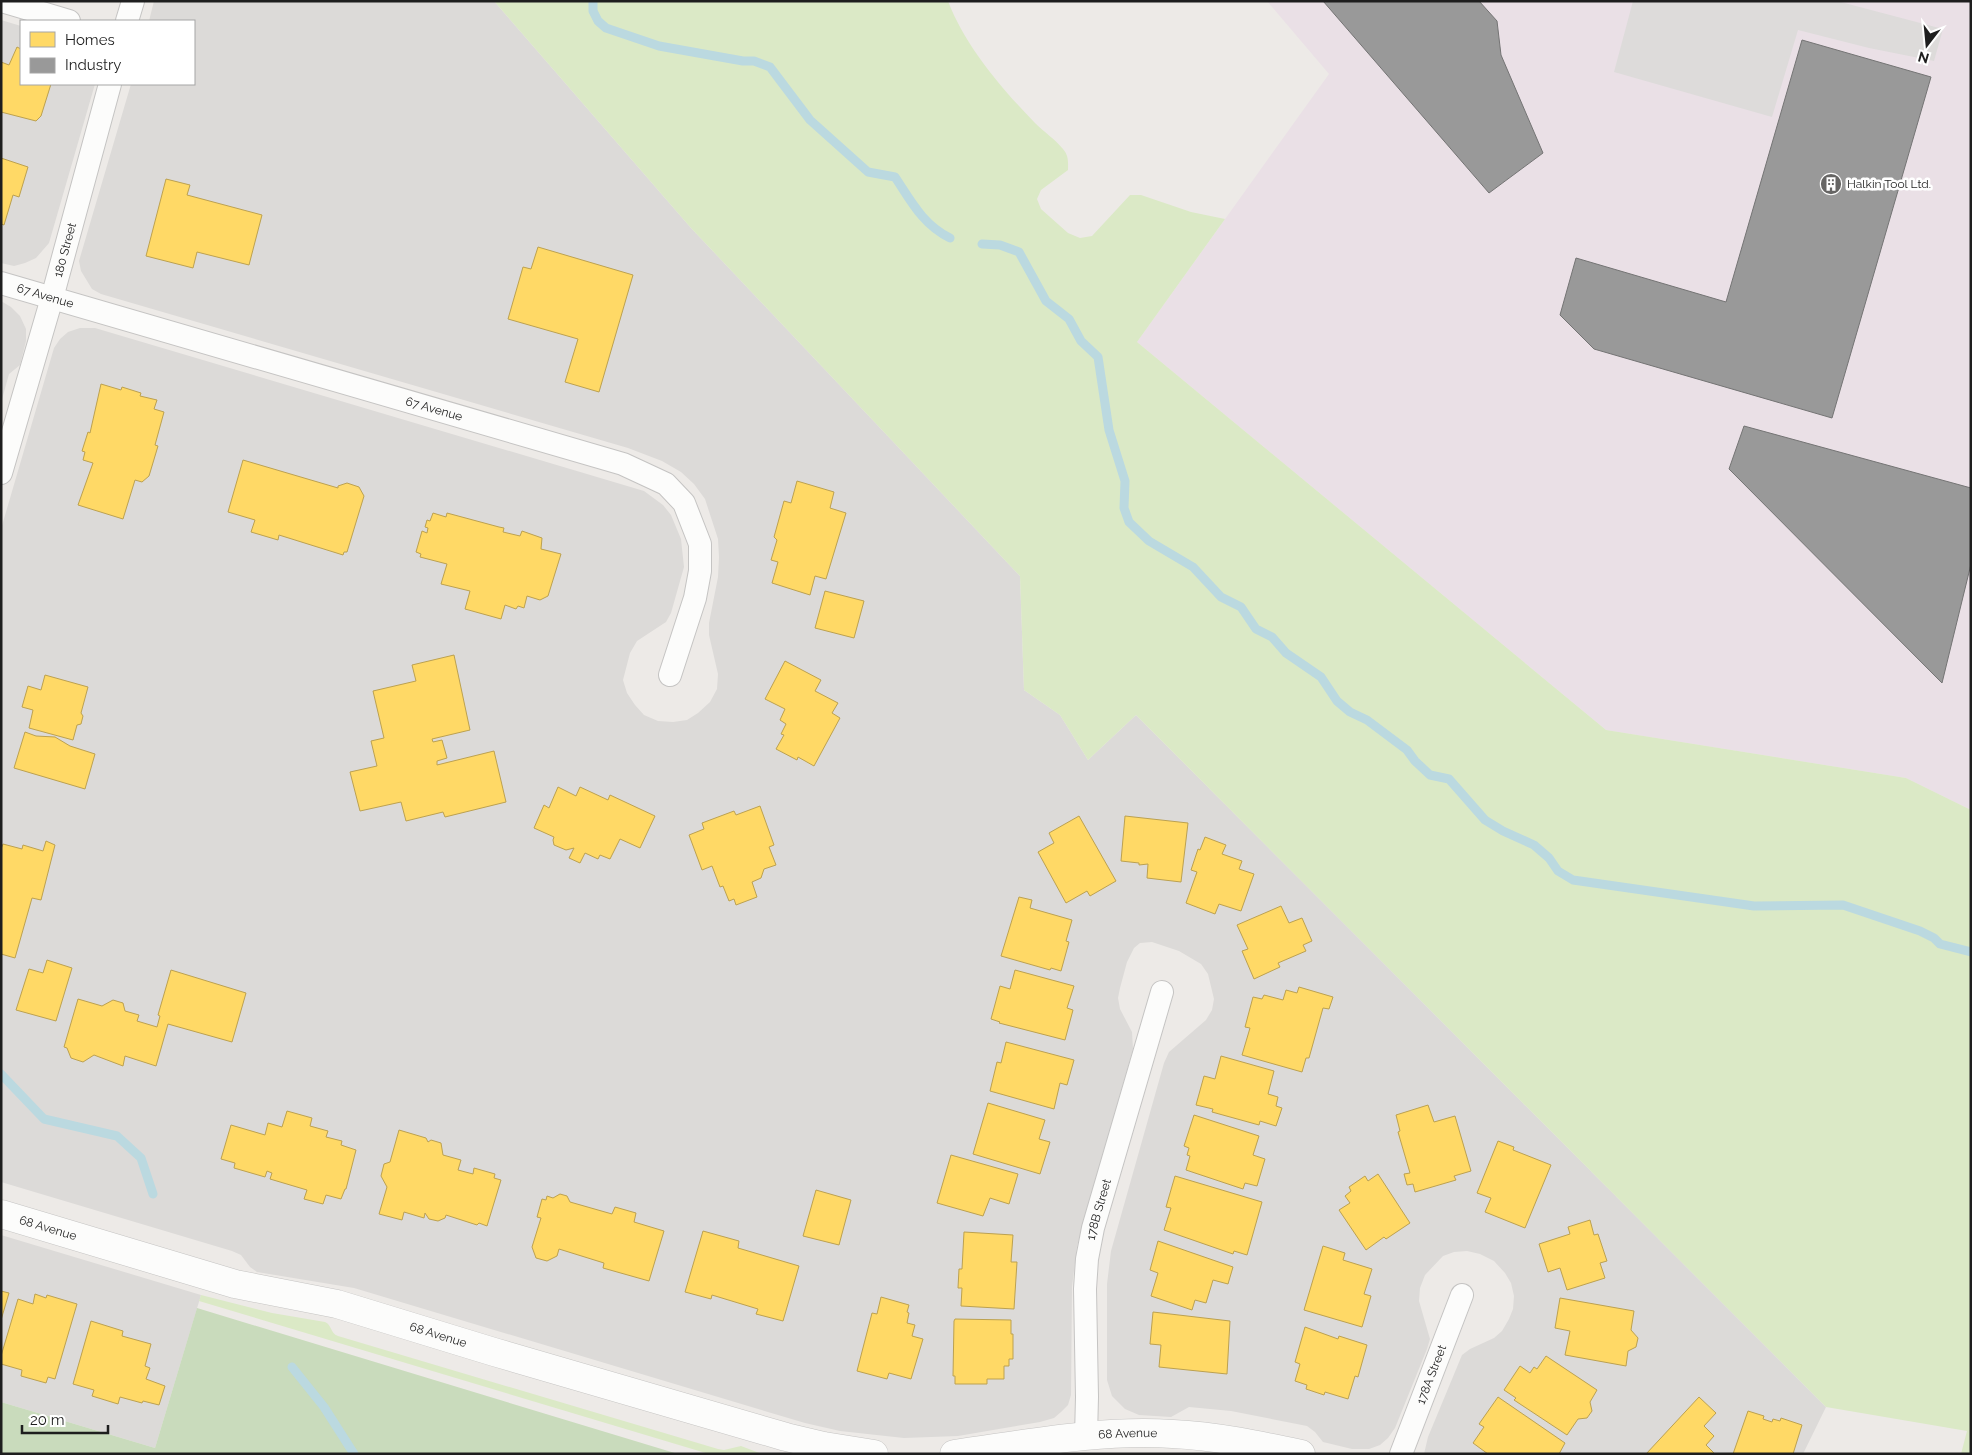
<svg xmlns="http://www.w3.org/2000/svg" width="1972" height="1455" font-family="Raleway,sans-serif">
<rect width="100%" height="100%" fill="#edeae7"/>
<g fill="#dcdad8">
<polygon points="154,1 494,1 691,228 1020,576 1024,690 1060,715 1088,760 1136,715 1826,1407 1803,1454 1424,1454 1428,1437 1462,1355 1470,1349 1494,1338 1502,1331 1509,1319 1513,1309 1514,1296 1511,1283 1505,1273 1494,1261 1480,1254 1467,1251 1454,1252 1443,1256 1425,1275 1420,1288 1419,1301 1430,1339 1427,1349 1395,1428 1388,1438 1380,1445 1369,1449 1352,1449 1323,1442 1315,1432 1307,1426 1231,1411 1189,1407 1171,1417 1139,1415 1125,1409 1112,1396 1107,1380 1107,1284 1111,1251 1164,1063 1169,1052 1206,1020 1212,1010 1214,999 1208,974 1201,964 1179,951 1152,942 1140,943 1134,948 1127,962 1120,988 1118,998 1120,1009 1132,1032 1133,1049 1077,1246 1072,1287 1071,1395 1068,1405 1061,1412 1054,1418 1040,1422 958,1436 904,1438 840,1431 805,1423 354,1288 257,1272 250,1267 241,1255 232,1251 1,1182 1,529 54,348 60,339 68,332 80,328 95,328 644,491 663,505 671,515 681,539 684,567 671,613 666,622 637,641 630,653 623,680 627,693 635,705 644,715 658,721 673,722 687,720 698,713 710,702 717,689 718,674 709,635 709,623 718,577 719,557 718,539 705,499 694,484 681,472 662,461 628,448 101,294 92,289 81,271 79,261 131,84 194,84 194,21 149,21"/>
<polygon points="1,20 21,26 21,84 95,84 49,243 36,258 25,263 14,266 1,263"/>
<polygon points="1,301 11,307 20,316 26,329 26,341 20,365 9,374 1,403"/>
<polygon points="1,1235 201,1295 155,1448 1,1402"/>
</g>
<polygon fill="#eae0e6" points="1267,1 1971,1 1971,810 1906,778 1606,730 1137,342 1329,74"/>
<g fill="#dbe9c6">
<path d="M494,1H948C965,46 1002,89 1035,123C1044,132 1055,139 1063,149C1069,156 1068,162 1068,170L1041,190L1037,199L1041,209L1068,233L1080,238L1092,236L1130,195H1141L1191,212L1225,219L1137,342L1606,730L1906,778L1971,810V1454H1961L1967,1431L1826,1407L1136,715L1088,760L1060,715L1024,690L1020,576L691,228Z"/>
<path d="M201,1295L272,1313L325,1322C332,1325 330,1333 338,1336L718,1449L724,1450L741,1446L762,1454H709L199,1301Z"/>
</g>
<polygon fill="#c9dbbc" points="197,1308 678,1454 1,1454 1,1402 155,1448"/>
<polygon fill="#dddbda" points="1633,1 1837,1 1943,29 1934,61 1869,48 1798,30 1772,117 1614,72"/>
<g fill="#ffd966" stroke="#bca150">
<polygon points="17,47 21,49 21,84 51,84 41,116 36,121 1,112 1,62 9,65"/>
<polygon points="1,158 28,167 19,197 13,195 4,225 1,224"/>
<polygon points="166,179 190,185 187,195 262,215 249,265 197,252 193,268 146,256"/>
<polygon points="538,247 633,275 599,392 565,382 578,339 508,319 523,267 531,269"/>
<polygon points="101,384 121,390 122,387 141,393 140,396 157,400 154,409 164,412 155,445 158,446 149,476 142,482 135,480 123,519 78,505 93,463 83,460 85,452 82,451 88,432 90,433"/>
<polygon points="243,460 338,488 338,486 347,483 359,487 364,496 347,552 344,552 343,555 279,535 278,540 251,532 255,520 228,512"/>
<polygon points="797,481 834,492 830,508 846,513 826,579 815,576 810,595 772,583 778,562 771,560 777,540 774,537 784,501 791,503"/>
<polygon points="433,513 446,517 447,513 499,527 504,528 503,532 520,536 522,531 542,538 541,549 561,554 548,596 540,600 527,596 524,608 518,606 516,609 505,605 501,619 465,609 470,591 441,584 447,564 420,557 421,554 416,552 422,531 427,533 428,528 425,527 427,520 430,521"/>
<polygon points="825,591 864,601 854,638 815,628"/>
<polygon points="454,655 470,730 432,739 433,742 442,740 447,758 437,761 437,765 494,751 506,802 445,817 443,812 406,821 401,802 360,811 350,772 377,766 371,741 384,738 373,691 416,681 412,665"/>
<polygon points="785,661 821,680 815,691 838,703 832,713 840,718 814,766 798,757 797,760 776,749 784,735 781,734 786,724 780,720 785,709 765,699"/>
<polygon points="45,675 88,687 81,713 83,716 81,724 77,725 73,740 29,728 33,710 22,707 28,686 41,690"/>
<polygon points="25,732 36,736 55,737 70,746 95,754 85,789 14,768"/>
<polygon points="558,787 576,796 580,787 608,800 610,795 655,816 640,848 620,839 610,859 600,855 598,859 585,853 580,863 569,858 574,848 566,850 554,845 553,840 554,837 534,828 544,805 549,808"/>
<polygon points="760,806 774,845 769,847 776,865 764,869 761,878 752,882 757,897 736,905 734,899 729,901 723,886 720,887 712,866 702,870 689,835 704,829 702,823 734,811 736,815"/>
<polygon points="1079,816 1116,881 1090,896 1087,891 1066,903 1038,852 1054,843 1049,833"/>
<polygon points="1125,816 1188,823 1181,882 1147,878 1148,864 1139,865 1139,863 1121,861"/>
<polygon points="1205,837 1226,845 1222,854 1242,861 1239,869 1254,874 1241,911 1219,904 1215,914 1186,903 1197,872 1191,870 1198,849 1200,850"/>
<polygon points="46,841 55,845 41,900 32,898 15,958 1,954 1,849 3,844 22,849 23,845 43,851"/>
<polygon points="1019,897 1032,900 1030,908 1072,920 1066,941 1069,942 1061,971 1051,968 1050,970 1001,956"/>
<polygon points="1281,906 1289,923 1302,918 1312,941 1303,945 1306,951 1278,963 1280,967 1254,979 1242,951 1248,949 1237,925"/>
<polygon points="47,960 72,968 56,1021 16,1010 29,969 43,973"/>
<polygon points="171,970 246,993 232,1042 168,1024 156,1066 125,1056 123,1066 94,1055 83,1062 71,1058 67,1048 64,1047 78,999 102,1006 113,1000 123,1003 125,1011 139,1015 137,1021 157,1027 160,1016 158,1015"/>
<polygon points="1015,970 1074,986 1067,1008 1073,1010 1065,1040 999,1023 1000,1022 991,1019 1000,986 1010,989"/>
<polygon points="1299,987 1333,997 1329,1009 1323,1008 1309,1058 1306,1058 1302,1072 1242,1055 1250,1028 1245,1027 1253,997 1262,999 1264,995 1283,1000 1286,990 1297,993"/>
<polygon points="1006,1042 1074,1060 1067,1085 1060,1083 1054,1109 990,1091 997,1062 1001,1063"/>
<polygon points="1221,1056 1274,1071 1268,1094 1278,1097 1276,1106 1282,1108 1276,1126 1260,1121 1259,1125 1212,1112 1213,1109 1196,1105 1204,1076 1215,1079"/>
<polygon points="988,1103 1045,1120 1039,1139 1050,1142 1040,1174 973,1154"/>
<polygon points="1428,1105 1434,1122 1455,1116 1471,1171 1454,1176 1456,1180 1415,1192 1413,1184 1407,1185 1404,1174 1410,1173 1398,1132 1400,1131 1396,1115"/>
<polygon points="287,1111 312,1118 310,1126 328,1131 326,1137 342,1141 341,1145 356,1150 346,1189 345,1189 341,1199 326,1195 323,1204 304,1199 307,1190 270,1179 272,1173 267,1171 265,1177 234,1168 235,1163 221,1159 231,1125 265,1135 268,1123 282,1127"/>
<polygon points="1194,1115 1259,1136 1253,1155 1265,1159 1257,1186 1245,1183 1243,1189 1186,1170 1190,1156 1187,1155 1189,1148 1184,1146"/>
<polygon points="399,1130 426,1138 428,1142 431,1140 441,1143 443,1155 461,1160 458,1170 473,1174 474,1168 495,1174 494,1178 501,1180 487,1226 479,1223 477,1225 446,1215 445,1218 438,1221 429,1219 425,1213 424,1218 404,1212 402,1220 379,1214 387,1187 381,1176 384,1164 390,1162"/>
<polygon points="1498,1141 1514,1147 1513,1150 1551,1165 1525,1228 1485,1212 1491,1198 1477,1193"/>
<polygon points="951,1155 1018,1174 1009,1204 990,1198 983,1216 937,1203"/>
<polygon points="1378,1174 1410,1223 1386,1239 1384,1237 1366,1250 1339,1210 1350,1203 1345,1196 1351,1191 1349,1187 1365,1176 1368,1181"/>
<polygon points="1175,1176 1262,1202 1247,1255 1234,1251 1233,1254 1164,1230 1171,1208 1166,1207"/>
<polygon points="816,1190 851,1200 839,1245 803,1236"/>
<polygon points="560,1194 567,1196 570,1202 612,1214 615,1207 636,1213 634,1222 664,1231 649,1281 603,1268 604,1263 559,1249 557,1256 547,1261 536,1258 532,1247 541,1218 537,1217 542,1199 546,1200 547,1196 553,1198"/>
<polygon points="1590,1220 1594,1235 1598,1234 1607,1261 1600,1263 1605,1278 1567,1290 1560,1268 1548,1272 1539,1244 1570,1234 1568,1227"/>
<polygon points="703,1231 739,1241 738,1248 799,1266 783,1321 756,1314 758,1309 712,1295 711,1299 685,1292"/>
<polygon points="964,1232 1013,1235 1011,1262 1017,1262 1014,1309 961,1306 962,1288 958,1288 959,1269 962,1269"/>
<polygon points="1158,1241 1233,1267 1228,1284 1213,1280 1206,1303 1195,1300 1192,1310 1151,1296 1158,1273 1150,1270"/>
<polygon points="1323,1246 1345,1253 1343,1260 1372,1269 1364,1294 1371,1296 1362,1327 1304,1310"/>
<polygon points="1,1291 9,1293 1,1320"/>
<polygon points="35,1294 46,1298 47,1295 77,1304 55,1379 48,1377 46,1383 21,1376 22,1370 1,1364 1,1356 18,1299 33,1304"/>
<polygon points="881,1297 909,1305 907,1312 909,1313 907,1323 915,1325 912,1336 923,1339 911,1379 889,1373 887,1379 857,1371 872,1313 877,1314"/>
<polygon points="1560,1298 1634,1311 1631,1330 1638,1338 1636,1347 1628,1351 1626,1366 1565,1355 1570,1331 1555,1328"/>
<polygon points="1153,1312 1230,1321 1227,1374 1159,1367 1161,1345 1150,1344"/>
<polygon points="955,1319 1011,1320 1011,1334 1013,1334 1013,1359 1009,1359 1009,1366 1004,1366 1004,1379 987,1379 987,1384 955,1384 955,1376 953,1376 954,1321"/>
<polygon points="91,1321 123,1331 122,1336 151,1344 145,1366 150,1368 146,1379 165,1386 159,1405 143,1401 142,1403 120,1397 118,1404 92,1396 94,1390 73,1384"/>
<polygon points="1305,1327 1338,1339 1339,1336 1367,1345 1358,1377 1355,1376 1348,1399 1325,1392 1324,1395 1306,1389 1307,1385 1295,1381 1300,1364 1295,1362"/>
<polygon points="1546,1356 1597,1390 1590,1402 1592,1411 1587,1418 1578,1419 1567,1435 1514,1400 1516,1398 1504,1390 1520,1366 1530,1373 1534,1367 1537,1369"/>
<polygon points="1498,1397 1565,1443 1559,1454 1488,1454 1473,1443 1484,1427 1479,1424"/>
<polygon points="1699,1397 1716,1413 1704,1426 1714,1436 1706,1445 1715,1454 1646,1454"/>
<polygon points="1748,1411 1764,1416 1763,1419 1772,1422 1773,1419 1780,1421 1781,1418 1802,1425 1793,1454 1733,1454"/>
</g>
<g fill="#999" stroke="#747474">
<polygon points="1323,1 1479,1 1497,21 1501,55 1543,153 1489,193"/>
<polygon points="1802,40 1931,77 1832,418 1594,349 1560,315 1576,258 1726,302"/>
<polygon points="1744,426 1971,488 1971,564 1942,683 1729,469"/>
</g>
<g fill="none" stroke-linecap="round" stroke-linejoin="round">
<g stroke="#bbd9e0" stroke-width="9">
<path d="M593,1V11L598,21L606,28L659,46L743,61H754L770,67L810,120L868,172L895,177C911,201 923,225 950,238"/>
<polyline points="982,244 1000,245 1019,252 1046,301 1069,319 1081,341 1098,357 1109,430 1125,481 1124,508 1129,522 1149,541 1193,567 1221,597 1241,607 1256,629 1272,637 1286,653 1321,677 1337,701 1350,712 1367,720 1407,750 1415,761 1430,775 1449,779 1485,820 1503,831 1534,845 1549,858 1558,871 1573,880 1754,906 1843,905 1920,931 1934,938 1940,944 1971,952"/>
<polyline points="1,1074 44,1119 117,1136 141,1158 153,1194"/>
<polyline points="292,1367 324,1407 354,1454"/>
</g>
<g stroke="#c5c4c3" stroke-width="24">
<g id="minor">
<polyline points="2,1 69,21"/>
<polyline points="127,21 133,1"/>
<path id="s1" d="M1,283L623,464L666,484L684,503L700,544V571L695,598L670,675"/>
<path id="s2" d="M1,473L52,298L110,84"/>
<path id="s3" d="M1086,1436L1087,1397L1085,1289L1087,1259L1093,1228L1162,992"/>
<path id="s4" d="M1401,1454L1462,1295"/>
</g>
</g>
<g stroke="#c5c4c3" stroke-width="29">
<g id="tertiary">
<path id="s5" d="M1,1214L235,1284L337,1304L494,1352L786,1437L824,1446L874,1454"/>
<path id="s6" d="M954,1454C1026,1444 1100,1429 1173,1434C1216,1436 1259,1445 1301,1454"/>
</g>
</g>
<use href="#minor" stroke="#fcfcfb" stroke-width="22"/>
<use href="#tertiary" stroke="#fcfcfb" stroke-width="28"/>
</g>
<defs>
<g id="building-disc" transform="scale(1.125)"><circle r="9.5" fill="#666564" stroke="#fff"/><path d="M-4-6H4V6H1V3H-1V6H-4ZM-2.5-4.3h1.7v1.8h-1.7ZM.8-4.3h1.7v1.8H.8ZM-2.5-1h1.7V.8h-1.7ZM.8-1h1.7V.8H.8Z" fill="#fff"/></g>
</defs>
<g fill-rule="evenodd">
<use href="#building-disc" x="1831" y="184"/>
</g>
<g text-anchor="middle" stroke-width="5" stroke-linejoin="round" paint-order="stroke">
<g font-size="12" fill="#1e1e1e" stroke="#fff" text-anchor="start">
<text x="1847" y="188">Halkin Tool Ltd.</text>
</g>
<g font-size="12" fill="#1e1e1e" stroke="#fff">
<text dy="4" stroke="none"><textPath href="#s2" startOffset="232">180 Street</textPath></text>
<text dy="4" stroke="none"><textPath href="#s1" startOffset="46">67 Avenue</textPath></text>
<text dy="4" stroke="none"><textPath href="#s1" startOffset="451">67 Avenue</textPath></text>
<text dy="4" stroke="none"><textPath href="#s3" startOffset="228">178B Street</textPath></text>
<text dy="4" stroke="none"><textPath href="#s5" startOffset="49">68 Avenue</textPath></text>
<text dy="4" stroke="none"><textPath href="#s5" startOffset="454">68 Avenue</textPath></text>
<text dy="4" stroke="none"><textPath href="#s4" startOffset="85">178A Street</textPath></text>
<text dy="4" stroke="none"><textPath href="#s6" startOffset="175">68 Avenue</textPath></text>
</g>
</g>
<rect width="1972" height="1455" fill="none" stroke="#1e1e1e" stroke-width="5"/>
<rect x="20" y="20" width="175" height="65" fill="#ffffff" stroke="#a5a5a5"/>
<rect x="30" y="32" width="25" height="15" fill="#ffd966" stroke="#a5a5a5"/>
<text x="65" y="45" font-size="15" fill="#1e1e1e">Homes</text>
<rect x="30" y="58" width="25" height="15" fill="#999999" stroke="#a5a5a5"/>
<text x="65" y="70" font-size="15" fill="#1e1e1e">Industry</text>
<g transform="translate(1927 45) rotate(196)" stroke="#ffffff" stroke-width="4" paint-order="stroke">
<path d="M0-4L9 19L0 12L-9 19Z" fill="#1e1e1e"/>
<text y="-8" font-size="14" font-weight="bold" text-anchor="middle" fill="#1e1e1e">N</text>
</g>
<path d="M22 1425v8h86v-8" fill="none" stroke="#1e1e1e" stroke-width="2.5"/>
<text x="30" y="1425" font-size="15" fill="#1e1e1e" stroke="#ffffff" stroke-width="4" paint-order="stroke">20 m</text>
</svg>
